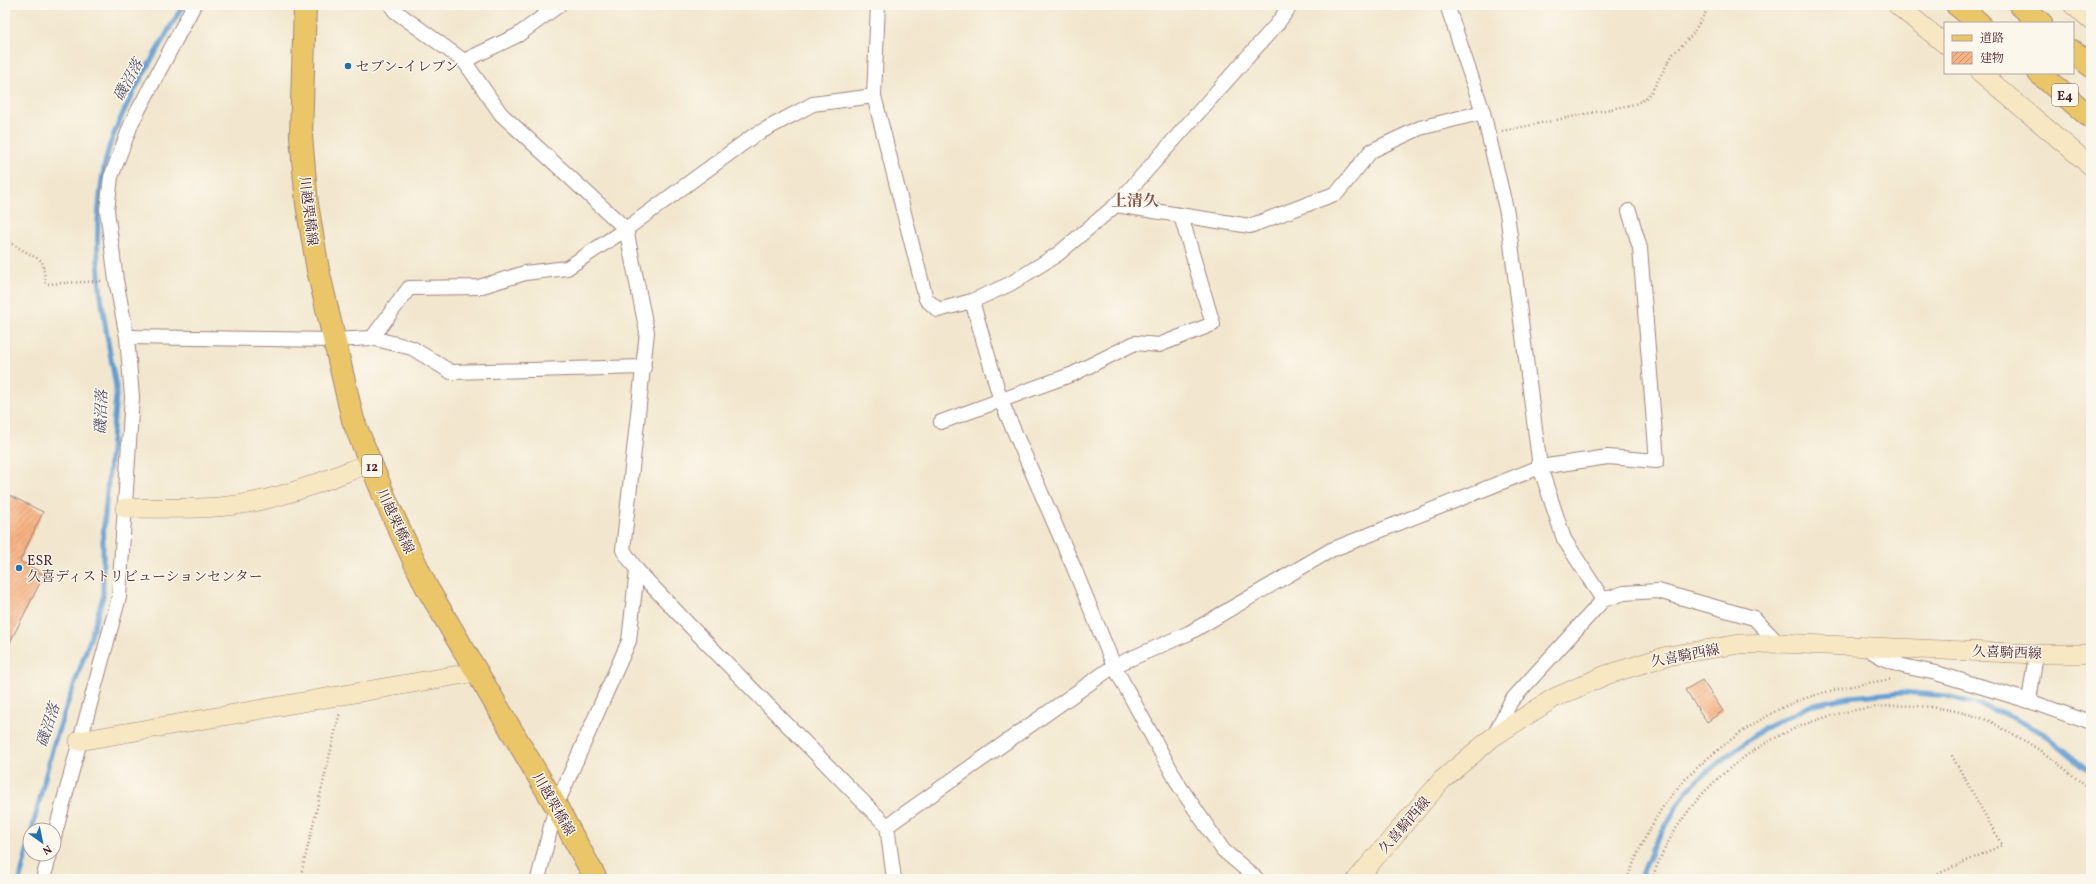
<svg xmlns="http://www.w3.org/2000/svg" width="2096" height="884" font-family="Vollkorn,'Noto Serif JP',serif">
<defs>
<pattern id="building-hatch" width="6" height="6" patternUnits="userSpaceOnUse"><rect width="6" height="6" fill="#f8b383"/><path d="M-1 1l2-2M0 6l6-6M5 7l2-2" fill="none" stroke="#cb916b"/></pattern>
</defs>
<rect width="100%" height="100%" fill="#fbf7ec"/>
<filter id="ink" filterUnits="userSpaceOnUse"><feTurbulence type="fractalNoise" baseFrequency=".025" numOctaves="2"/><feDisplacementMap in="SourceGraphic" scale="8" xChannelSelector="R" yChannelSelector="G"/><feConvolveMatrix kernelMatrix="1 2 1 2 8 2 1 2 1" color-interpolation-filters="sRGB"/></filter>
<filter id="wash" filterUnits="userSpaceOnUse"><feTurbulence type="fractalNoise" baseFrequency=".012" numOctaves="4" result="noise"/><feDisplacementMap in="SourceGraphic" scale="16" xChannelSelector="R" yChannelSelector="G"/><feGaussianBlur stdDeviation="0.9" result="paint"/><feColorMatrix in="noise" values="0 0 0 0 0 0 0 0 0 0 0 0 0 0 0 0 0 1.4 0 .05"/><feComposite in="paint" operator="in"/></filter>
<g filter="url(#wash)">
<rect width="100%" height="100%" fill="#f2e7ce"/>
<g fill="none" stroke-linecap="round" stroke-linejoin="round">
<g stroke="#649ed3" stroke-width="5">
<path d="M32,830L53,746L90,639L103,597V536L116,396V387C104,319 92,264 100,195C102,178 105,160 110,144C128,95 158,50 183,5"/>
<polyline points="20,879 30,839"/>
<polyline points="1640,879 1655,843 1686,792 1704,774 1763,729 1814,704 1849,697 1903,692 1947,696 1988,707 2016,719 2046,735 2091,772"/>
</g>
</g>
<g id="blocks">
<g fill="url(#building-hatch)">
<polygon points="5,493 43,512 20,561 44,575 5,652"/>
<polygon points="1702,680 1723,711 1707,722 1685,690"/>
</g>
</g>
</g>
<g filter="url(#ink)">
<use href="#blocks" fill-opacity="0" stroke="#9e837c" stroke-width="1"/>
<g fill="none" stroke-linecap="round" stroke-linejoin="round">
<g stroke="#9e837c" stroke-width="16">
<g id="street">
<polyline points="391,5 395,11 464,61 501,114 626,229 647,332 623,550 637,570 691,627 887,826 894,879"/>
<polyline points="878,5 874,96 926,299 938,310 972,301 1010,284 1058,254 1116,205 1250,226 1337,193 1371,151 1420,128 1483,112"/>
<polyline points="1447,5 1483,112 1507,213 1540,467 1564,539 1603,600"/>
<polyline points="464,61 518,35 559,5"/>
<polyline points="1116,205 1277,24 1291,5"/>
<polyline points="972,301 1001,401 1074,568 1114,666 1180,787 1223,850 1257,879"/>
<polyline points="127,337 333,340 372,338 409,288 479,287 525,273 567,268 626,229 753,136 813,104 874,96"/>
<polyline points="372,338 412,348 451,372 644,367"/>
<polyline points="941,422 1073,374 1135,343 1159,345 1213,324 1181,216"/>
<polyline points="1864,647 1885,659 1903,666 1936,673 2029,701 2091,723"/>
<polyline points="2029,701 2036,654"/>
<polyline points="1494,736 1511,701 1603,600 1624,593 1658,591 1754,618 1778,643"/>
<polyline points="887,826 1114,666 1189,633 1331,550 1540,467 1608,457 1657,461 1640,248 1629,211"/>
<polyline points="54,837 119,597 132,397 127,337 116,280 107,210 111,177 132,122 194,5"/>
<polyline points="43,879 50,854"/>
<polyline points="538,879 556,806 629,641 637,570"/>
</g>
</g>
<g stroke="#9e837c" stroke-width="20">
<g id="secondary">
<polyline points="1897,5 1945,44"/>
<polyline points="2073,5 2091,20"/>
<polyline points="1981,73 2091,166"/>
<path d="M125,508C169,508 215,511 258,501C297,493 333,477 370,463"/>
<polyline points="79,741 476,672"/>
<polyline points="1357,879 1442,780 1493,737 1554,698 1606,675 1667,656 1740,644 1778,643 2036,654 2091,654"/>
</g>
</g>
<g stroke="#9e837c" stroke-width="24">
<polyline id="primary" points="305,5 301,136 307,204 318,270 353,420 387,503 426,586 556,806 596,879"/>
</g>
<g stroke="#9e837c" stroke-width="24">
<g id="highway">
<polyline points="1957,5 1979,23"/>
<polyline points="2020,5 2041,23"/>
<polyline points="2073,51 2091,66"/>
<polyline points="2039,73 2091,118"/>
</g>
</g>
<g stroke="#9e837c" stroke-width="2.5" stroke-dasharray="1 3" stroke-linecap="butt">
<polyline points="1502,131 1635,104 1645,99 1652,91 1673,54 1692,35 1710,5"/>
<polyline points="5,240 42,261 46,284 102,281"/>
<polyline points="300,879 340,712"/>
<path d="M1627,879C1638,852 1650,825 1667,801C1694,764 1753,719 1795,702C1826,690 1860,684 1893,679"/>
<path d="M1652,879C1697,747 1853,674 1984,719C1991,721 1998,726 2005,730C2037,746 2064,767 2091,791"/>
<polyline points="1927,879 2002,845 1951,754"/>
</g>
<use href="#street" stroke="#fff" stroke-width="14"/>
<use href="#secondary" stroke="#f7e8c3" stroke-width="19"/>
<use href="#primary" stroke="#ebc669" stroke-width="22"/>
<use href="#highway" stroke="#ebc669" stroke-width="22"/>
</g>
</g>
<g fill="#1f6fb2" stroke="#fbf7ec" stroke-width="1.5">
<circle cx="348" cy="66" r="4"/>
<circle cx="19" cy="568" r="4"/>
</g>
<g text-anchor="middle" stroke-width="3" stroke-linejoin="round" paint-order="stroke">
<g fill="#fbf7ec" stroke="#7f6065" stroke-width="1">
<rect x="2052" y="84" width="26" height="22" rx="3"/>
<rect x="362" y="455" width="20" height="22" rx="3"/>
</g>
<g font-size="13" font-weight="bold" fill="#4a1f2b">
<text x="2065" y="100">E4</text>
<text x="372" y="471">12</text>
</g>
<g font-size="14" fill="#4a1f2b" stroke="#fbf7ec" text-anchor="start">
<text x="356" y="71">セブン-イレブン</text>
<text x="27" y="565">ESR<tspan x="27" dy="16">久喜ディストリビューションセンター</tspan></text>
</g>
<g font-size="14" fill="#4a1f2b" stroke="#fbf7ec">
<text transform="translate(309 211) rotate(83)" y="5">川越栗橋線</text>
<text transform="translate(396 521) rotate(65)" y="5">川越栗橋線</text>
<text transform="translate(2007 652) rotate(2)" y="5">久喜騎西線</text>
<text transform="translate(1685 655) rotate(-11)" y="5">久喜騎西線</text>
<text transform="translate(554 804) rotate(60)" y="5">川越栗橋線</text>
<text transform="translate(1404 825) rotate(-49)" y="5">久喜騎西線</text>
</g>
<g font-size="15" font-style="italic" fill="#54526e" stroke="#fbf7ec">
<text transform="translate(128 80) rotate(-61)" y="5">磯沼落</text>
<text transform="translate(101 412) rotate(-88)" y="5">磯沼落</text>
<text transform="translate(48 725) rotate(-72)" y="5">磯沼落</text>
</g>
<g font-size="16" font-weight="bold" fill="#87534a" stroke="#fbf7ec">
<text x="1135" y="206">上清久</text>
</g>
</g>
<rect width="2096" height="884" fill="none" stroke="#fbf7ec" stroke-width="20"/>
<rect x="1944" y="22" width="130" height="52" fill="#fbf7ec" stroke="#b4a19f"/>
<rect x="1952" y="35" width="20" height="6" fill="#ebc669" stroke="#b4a19f"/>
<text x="1980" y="42" font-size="12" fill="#4a1f2b">道路</text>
<rect x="1952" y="52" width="20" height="12" fill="url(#building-hatch)" stroke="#b4a19f"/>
<text x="1980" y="62" font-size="12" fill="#4a1f2b">建物</text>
<g transform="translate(42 842) rotate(147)"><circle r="19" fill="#fbf7ec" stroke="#b4a19f"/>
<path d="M0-3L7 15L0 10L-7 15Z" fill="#1f6fb2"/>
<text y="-6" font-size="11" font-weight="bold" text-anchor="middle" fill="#4a1f2b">N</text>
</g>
</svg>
